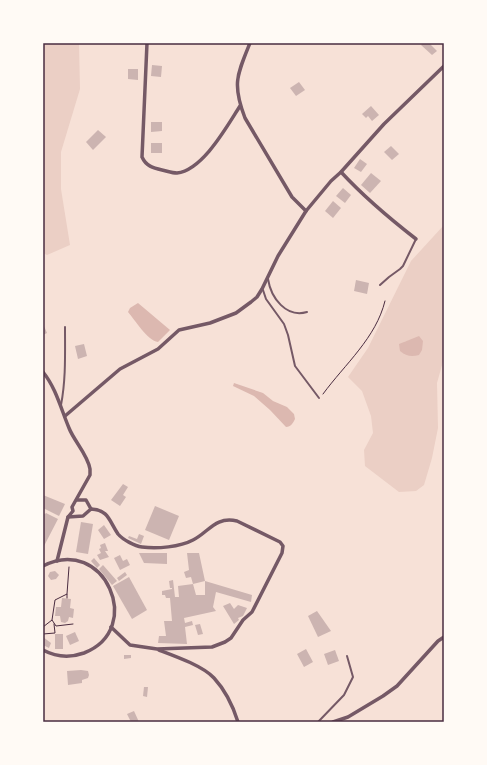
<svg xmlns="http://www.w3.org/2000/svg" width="487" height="765" font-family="'PT Sans',sans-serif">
<rect width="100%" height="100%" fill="#f7e1d7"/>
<g fill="#ebcfc5" fill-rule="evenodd">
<polygon points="43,43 79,43 80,89 61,152 61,189 70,245 47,255 43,253"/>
<path d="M444,225V358L437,383L438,428L432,458L424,485L416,491L399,492L365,466L364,450L373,433L371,416L362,391L348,377L368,348L411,261ZM411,340L419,355L404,342Z"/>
</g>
<g fill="#dcb8b0">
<path d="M138,303L170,330L158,342C148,341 135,320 128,312L130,308Z"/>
<path d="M419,336L423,341L422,350L419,355C411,357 406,356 400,351L399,344Z"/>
<path d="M234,383L263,393L273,401L287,407L294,414L295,419C293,423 291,427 286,427L270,410L254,396L233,386Z"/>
</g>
<g fill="#ccb4b1">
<polygon points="423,43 429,43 437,51 432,55 421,45"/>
<polygon points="152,65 162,66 161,77 151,76"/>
<polygon points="128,69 138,69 138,80 128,79"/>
<polygon points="299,82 305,90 296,96 290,88"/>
<polygon points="371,106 379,115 372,121 368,116 366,118 362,114"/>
<polygon points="151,122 162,122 162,131 151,132"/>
<polygon points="98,130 106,137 93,150 86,142"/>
<rect x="151" y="143" width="11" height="10"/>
<polygon points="391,146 399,154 392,160 384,152"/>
<polygon points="360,159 367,164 361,172 354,168"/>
<polygon points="371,173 381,181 370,193 361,185"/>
<polygon points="343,188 351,195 345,203 336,196"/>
<polygon points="333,201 341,208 333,218 325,211"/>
<polygon points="356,280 369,283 367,294 354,291"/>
<polygon points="43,324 47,333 43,335"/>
<polygon points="84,344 87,356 78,359 75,346"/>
<polygon points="123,484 128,487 123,495 126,497 120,506 111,500"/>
<polygon points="43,495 65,504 59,516 43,508"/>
<polygon points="155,506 179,516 169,540 145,530"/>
<polygon points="43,513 45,514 46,513 58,519 43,548"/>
<polygon points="81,522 93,524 88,554 76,552"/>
<polygon points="104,525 111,535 104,539 98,530"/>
<polygon points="139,534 144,536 141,544 128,538 129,536 137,539"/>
<polygon points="105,543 108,551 105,551 109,557 100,560 97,555 101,553 99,549 101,548 100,545"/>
<polygon points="139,553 167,553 167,564 144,563"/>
<polygon points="187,553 199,553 205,581 193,584 191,577 186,578 184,572 189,570"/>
<polygon points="120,555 123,561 127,559 130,565 120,570 114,558"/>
<polygon points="94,558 100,565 97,568 91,561"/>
<polygon points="103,565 117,581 112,585 99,569"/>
<polygon points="55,571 59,575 56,579 51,580 48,576 50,572"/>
<polygon points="125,572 127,575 119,581 117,578"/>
<polygon points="129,577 147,610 132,619 113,586"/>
<polygon points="173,580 175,597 179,597 178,586 193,584 196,595 205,595 205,581 252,595 251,602 216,592 213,607 216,611 184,618 185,623 192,621 193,625 185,627 187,644 158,643 159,636 166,636 164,621 172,621 170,598 166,598 165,595 162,595 162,591 172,589 172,588 170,588 169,581"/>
<polygon points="62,598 71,599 70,608 74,609 73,618 69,617 68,621 65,623 61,622 60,616 55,616 56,607 61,607"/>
<polygon points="230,603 234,609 238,605 247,608 243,616 238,618 239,620 234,624 223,606"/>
<polygon points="317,611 331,631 318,637 308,616"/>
<polygon points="200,624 203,634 198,635 195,625"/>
<polygon points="75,632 79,641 70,645 66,636"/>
<rect x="55" y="634" width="8" height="15"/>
<polygon points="43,637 51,643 49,648 43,645"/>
<polygon points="306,649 313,662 304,667 297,654"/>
<polygon points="335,650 339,661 328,665 324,654"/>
<polygon points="124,655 131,655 131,658 124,659"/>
<polygon points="81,670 88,671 89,675 88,678 82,680 82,683 68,685 67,671"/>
<polygon points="144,687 148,687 147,697 143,696"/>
<polygon points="134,711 139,722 131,722 127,714"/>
</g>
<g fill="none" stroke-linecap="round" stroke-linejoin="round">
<g stroke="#4a2c40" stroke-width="1">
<path d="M323,394C345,364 376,338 385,301"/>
<polyline points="67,594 69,567"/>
<polyline points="52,620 55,600 67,594 67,598"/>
<polyline points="43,627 52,620 56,626 73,624"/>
<polyline points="43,634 55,633 54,624"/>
</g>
<g stroke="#755966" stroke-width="2">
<path d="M268,279C271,298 286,318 307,312"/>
<polyline points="380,285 389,277 400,269 403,266 416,239"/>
<polyline points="263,290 266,299 284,324 288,335 295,366 319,398"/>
<path d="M61,405C66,379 65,354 65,327"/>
<polyline points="318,722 344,695 353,677 347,656"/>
</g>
<g stroke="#755966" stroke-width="3.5">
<path d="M147,43L142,157C146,166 153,168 162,170C167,171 172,173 177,173C203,170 227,126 240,106"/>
<path d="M250,43C237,75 232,84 245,118L292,197L306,211"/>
<path d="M341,172C364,197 389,218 416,239"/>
<path d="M43,372C56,388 61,409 69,428C74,441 88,455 90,469V475L72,507L73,511L68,517L57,561"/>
<polyline points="65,416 120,369 158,349 179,330 210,323 236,313 251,302 257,297 262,289 278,256 306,211 331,181 341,172 384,124 444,66"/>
<polyline points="77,500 86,500 91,509"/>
<path d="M91,509C109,510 109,521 118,534C123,540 135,546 142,547C157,549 180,547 193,540C209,532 215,516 237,521L280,542L283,546L282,553L252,612L243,620L231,638L225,642L212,647L157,649L130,645L111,627"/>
<polyline points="68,517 83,516 91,509"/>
<path d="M43,566C104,534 146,629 84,653C70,658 56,657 43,650"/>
<path d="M159,650C175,656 203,666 214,678C226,691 233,706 238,722"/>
<polyline points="333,722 348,717 383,696 397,686 438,641 444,637"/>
</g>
</g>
<rect width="487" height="765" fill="none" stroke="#fffaf5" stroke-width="88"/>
<rect x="44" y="44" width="399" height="677" fill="none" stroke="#4a2c40" stroke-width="1.5"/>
</svg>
